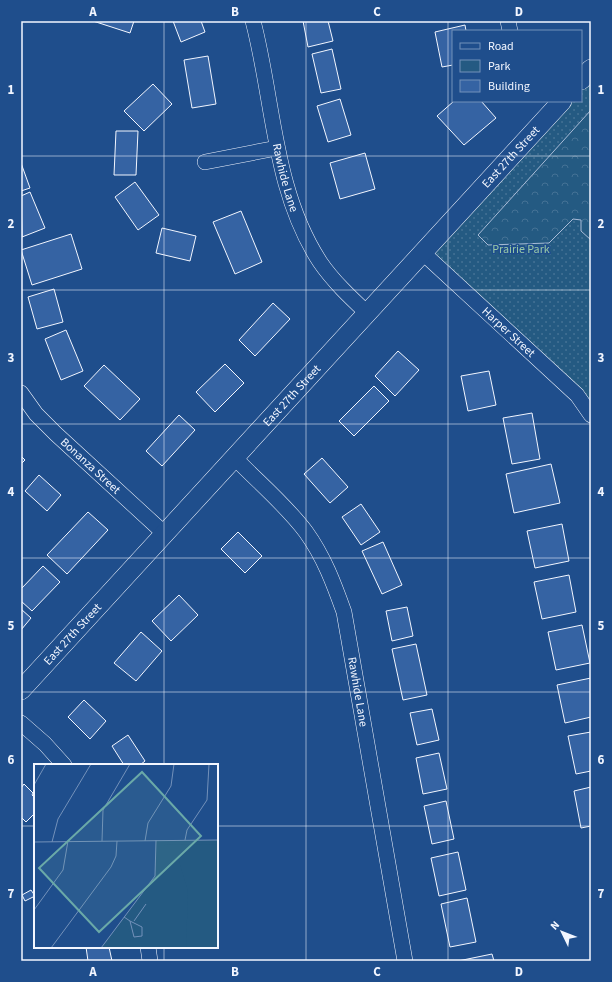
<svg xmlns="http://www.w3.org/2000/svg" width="612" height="982" font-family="'Source Sans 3',sans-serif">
<defs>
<pattern id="green-dots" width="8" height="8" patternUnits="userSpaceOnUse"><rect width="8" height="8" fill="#245a82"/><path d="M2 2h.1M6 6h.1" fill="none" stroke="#447295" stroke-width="1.8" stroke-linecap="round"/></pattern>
<pattern id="forest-crowns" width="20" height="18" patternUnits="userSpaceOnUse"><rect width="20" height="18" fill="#245a82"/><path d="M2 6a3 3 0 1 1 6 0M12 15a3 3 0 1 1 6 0" fill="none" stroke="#447295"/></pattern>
</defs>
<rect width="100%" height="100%" fill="#1f4e8c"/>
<polygon fill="url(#green-dots)" stroke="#a8bbd7" points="591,69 591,415 422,252 562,101 581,101 581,80"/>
<polygon fill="url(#forest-crowns)" stroke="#a8bbd7" points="591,110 591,240 581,231 581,220 573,219 549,243 488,245 478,235"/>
<g fill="#3563a3" stroke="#f2f6ff">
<polygon points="93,21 134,21 130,33"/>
<polygon points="173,21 201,21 205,32 181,42"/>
<polygon points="303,21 328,21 333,41 308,47"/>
<polygon points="465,25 466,31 453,31 453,65 442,67 435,32"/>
<polygon points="332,49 341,89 321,93 312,54"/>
<polygon points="208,56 216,104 192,108 184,60"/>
<polygon points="153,84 172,104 144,131 124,111"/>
<polygon points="340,99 351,135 328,142 317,106"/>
<polygon points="454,101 481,101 496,118 464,145 437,116"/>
<polygon points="116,131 138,131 136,175 114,175"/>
<polygon points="365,153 375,189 340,199 330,163"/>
<polygon points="21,163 30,188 21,191"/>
<polygon points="135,182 159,215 138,230 115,197"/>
<polygon points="30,192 45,228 22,237 21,196"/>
<polygon points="241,211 262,262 235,274 213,222"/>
<polygon points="162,228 196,236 190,261 156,253"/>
<polygon points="71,234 82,269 32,285 21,250"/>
<polygon points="54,289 63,322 37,329 28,297"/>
<polygon points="273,303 290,319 255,356 239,340"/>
<polygon points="66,330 83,371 61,380 45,339"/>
<polygon points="398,351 419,370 395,396 375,376"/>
<polygon points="225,364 244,383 215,412 196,392"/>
<polygon points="104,365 140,399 120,420 84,386"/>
<polygon points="489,371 496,405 468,411 461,376"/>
<polygon points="374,386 389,401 354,436 339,421"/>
<polygon points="532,413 540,459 512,464 503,418"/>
<polygon points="179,415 195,430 162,466 146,451"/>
<polygon points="21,456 25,460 21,464"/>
<polygon points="322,458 348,487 330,503 304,474"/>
<polygon points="551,464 560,503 514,513 506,474"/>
<polygon points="39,475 61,495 47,511 25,491"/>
<polygon points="361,504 380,532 361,545 342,517"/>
<polygon points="88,512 108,530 67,574 47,555"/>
<polygon points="562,524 569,561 535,568 527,531"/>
<polygon points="238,532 262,556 245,573 221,549"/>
<polygon points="383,542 402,585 382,594 362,551"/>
<polygon points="43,566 60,582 32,611 21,601 21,589"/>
<polygon points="569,575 576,612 542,619 534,582"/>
<polygon points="179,595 198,615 171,641 152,621"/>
<polygon points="407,607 413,636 392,641 386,611"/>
<polygon points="21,609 31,618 21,630"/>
<polygon points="582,625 590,663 556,670 548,632"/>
<polygon points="141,632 162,651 136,681 114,663"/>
<polygon points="416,644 427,695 403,700 392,649"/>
<polygon points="591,678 591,717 565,723 557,685"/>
<polygon points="84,700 106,721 90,739 68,717"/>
<polygon points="432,709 439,740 417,745 410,713"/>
<polygon points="591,732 591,771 576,774 568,736"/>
<polygon points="128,735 145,761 140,765 124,765 112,746"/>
<polygon points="439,753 447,789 423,794 416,758"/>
<polygon points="24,784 33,793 32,795 35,798 35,813 26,822 21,817 21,788"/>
<polygon points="591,787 591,826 581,828 574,791"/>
<polygon points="446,801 454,839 432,844 424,806"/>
<polygon points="458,852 466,890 439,896 431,858"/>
<polygon points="31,890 35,896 25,901 22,895"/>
<polygon points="467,898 476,942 450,947 441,904"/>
<polygon points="86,947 109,947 112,961 88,961"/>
<polygon points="492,954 494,961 458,961"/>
</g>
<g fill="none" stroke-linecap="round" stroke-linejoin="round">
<g stroke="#f2f6ff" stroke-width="16">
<g id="minor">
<path id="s1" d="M253,21C274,101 273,190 320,262C333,281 350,297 367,313"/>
<polyline points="508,21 510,31"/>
<polyline points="205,162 277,148"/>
<path id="s2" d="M422,252L577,395L591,415"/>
<path id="s3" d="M21,393L36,414L56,434L165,534"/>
<path id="s4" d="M234,457C258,482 286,505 306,532C324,557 334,584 344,612L405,961"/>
<polyline points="21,723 45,744 64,765"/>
<polyline points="148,947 150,961"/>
</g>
</g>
<g stroke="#f2f6ff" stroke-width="20">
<g id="tertiary">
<polyline points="581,80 591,69"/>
<path id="s5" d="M21,690L562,101"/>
</g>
</g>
<use href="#minor" stroke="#1f4e8c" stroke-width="15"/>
<use href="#tertiary" stroke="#1f4e8c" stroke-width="19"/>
</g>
<path fill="none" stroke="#f2f6ff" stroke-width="1" stroke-opacity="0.55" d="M164,21V765M306,21V961M448,21V961M21,156H591M21,290H591M21,424H591M21,558H591M21,692H591M21,826H35M217,826H591M164,947V961"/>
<g text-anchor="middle" stroke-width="3" stroke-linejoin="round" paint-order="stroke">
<g font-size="12" fill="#f2f6ff" stroke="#1f4e8c">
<text dy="4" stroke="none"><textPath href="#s5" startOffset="724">East 27th Street</textPath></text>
<text dy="4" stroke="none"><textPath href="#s1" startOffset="160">Rawhide Lane</textPath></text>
<text dy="4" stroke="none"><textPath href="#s2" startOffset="118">Harper Street</textPath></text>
<text dy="4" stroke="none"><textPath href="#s5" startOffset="400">East 27th Street</textPath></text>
<text dy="4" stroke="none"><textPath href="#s3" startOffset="101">Bonanza Street</textPath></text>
<text dy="4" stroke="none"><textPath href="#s5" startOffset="76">East 27th Street</textPath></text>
<text dy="4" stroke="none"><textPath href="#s4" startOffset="274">Rawhide Lane</textPath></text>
</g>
<g font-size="12" fill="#97c8a6" stroke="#1f4e8c">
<text x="521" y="253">Prairie Park</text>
</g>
</g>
<g transform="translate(34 764)">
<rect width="184" height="184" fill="#1f4e8c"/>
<path d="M122,76H184V184H67L121,112Z" fill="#245a82"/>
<path d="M184,80V184H152L154,127L145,97L130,81ZM90,158L100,175L93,177V182L100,184H71Z" fill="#245a82"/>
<path fill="none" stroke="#7391ba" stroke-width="1" d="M0,21L12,0M151,76L153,66L173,36L175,0M68,77L69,46L96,0M111,77L114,59L137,22L140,0M0,78L184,76M18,78L24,55L57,0M0,146L29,106L34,77M90,153L96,157L100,173L108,172V163L96,157M100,157L112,140M17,184L77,103L82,92L83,77M67,184L121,112L122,76"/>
<path fill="#6aa9a8" fill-opacity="0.15" stroke="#6aa9a8" stroke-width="2" d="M108,8L167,72L65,168L5,104Z"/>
<rect width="184" height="184" fill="none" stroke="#f2f6ff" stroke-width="2"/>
</g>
<rect width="612" height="982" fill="none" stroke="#1f4e8c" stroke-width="44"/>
<rect x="452" y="30" width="130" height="72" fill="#1f4e8c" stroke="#7391ba"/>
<rect x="460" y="43" width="20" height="6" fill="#1f4e8c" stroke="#7391ba"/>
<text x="488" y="50" font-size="12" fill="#f2f6ff">Road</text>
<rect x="460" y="60" width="20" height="12" fill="#245a82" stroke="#7391ba"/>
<text x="488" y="70" font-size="12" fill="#f2f6ff">Park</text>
<rect x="460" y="80" width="20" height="12" fill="#3563a3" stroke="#7391ba"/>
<text x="488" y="90" font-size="12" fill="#f2f6ff">Building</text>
<g transform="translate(562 932) rotate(313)" stroke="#1f4e8c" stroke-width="3" paint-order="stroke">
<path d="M0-3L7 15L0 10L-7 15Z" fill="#f2f6ff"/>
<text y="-6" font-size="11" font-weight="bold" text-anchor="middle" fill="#f2f6ff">N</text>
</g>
<rect x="22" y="22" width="568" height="938" fill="none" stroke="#f2f6ff" stroke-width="1.5"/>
<g font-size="13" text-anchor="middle" font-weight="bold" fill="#f2f6ff">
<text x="93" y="16">A</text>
<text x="235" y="16">B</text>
<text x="377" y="16">C</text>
<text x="519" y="16">D</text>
<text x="11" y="94">1</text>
<text x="601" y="94">1</text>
<text x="11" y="228">2</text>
<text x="601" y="228">2</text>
<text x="11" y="362">3</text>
<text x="601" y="362">3</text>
<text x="11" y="496">4</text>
<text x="601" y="496">4</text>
<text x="11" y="630">5</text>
<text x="601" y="630">5</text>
<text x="11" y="764">6</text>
<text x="601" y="764">6</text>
<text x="11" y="898">7</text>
<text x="601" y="898">7</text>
<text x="93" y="976">A</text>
<text x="235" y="976">B</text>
<text x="377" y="976">C</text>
<text x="519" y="976">D</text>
</g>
</svg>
